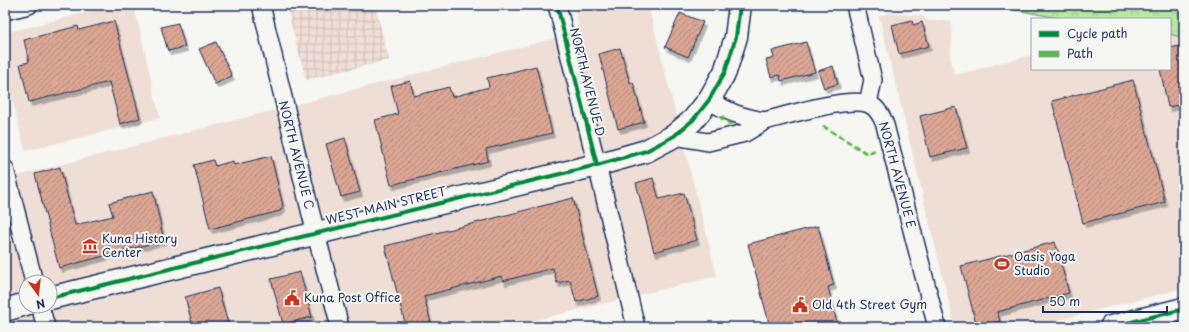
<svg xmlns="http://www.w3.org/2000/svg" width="1189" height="332" font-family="'Playpen Sans',sans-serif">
<defs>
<pattern id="industrial-grid" width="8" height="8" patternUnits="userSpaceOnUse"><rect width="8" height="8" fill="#eeded6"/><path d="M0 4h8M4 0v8" fill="none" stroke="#ccbfba"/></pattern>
<pattern id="park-crowns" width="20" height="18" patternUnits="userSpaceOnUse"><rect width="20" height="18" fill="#b9e6a3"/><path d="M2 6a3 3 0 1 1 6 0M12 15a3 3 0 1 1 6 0" fill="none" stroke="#9ec68f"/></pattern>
<pattern id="building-hatch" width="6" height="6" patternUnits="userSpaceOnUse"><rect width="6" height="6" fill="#dca693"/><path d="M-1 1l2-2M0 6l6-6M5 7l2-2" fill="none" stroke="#b2887b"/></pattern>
<filter id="shadow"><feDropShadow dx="2.5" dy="4.5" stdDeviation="0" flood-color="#0004"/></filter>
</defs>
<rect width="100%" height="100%" fill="#f6f6f2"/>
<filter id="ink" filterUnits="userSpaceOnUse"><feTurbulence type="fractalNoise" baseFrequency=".025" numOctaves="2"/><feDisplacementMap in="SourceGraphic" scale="8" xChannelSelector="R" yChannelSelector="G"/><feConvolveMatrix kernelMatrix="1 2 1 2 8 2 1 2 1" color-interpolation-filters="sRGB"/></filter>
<g filter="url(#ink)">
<g fill="#eeded6" fill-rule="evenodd">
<polygon points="116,5 134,5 160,118 25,151 5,69 5,33"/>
<path d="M574,5H648L717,276L507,327H5V179L580,32ZM26,282H50V306H26Z"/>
<polygon points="889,13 922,16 929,21 951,21 952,39 950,58 955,75 1032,55 1032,69 1170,69 1170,34 1184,38 1184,288 1031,327 955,327 879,16"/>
</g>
<polygon fill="url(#industrial-grid)" points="286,5 375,5 389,60 306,80"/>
<polygon fill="url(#park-crowns)" stroke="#6a8a80" points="998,5 1184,5 1184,38 1170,34 1170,19 1063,19 1005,8"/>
<g fill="url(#building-hatch)" stroke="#1b2f5e" filter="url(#shadow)">
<polygon points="680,13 703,22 688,57 665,47"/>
<polygon points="912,20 913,25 922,22 929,46 899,54 892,25"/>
<polygon points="114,21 140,118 120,124 109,82 29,102 20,64 29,62 24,40 78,26 79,30"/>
<polygon points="178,23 185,47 168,51 161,27"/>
<polygon points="216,42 232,76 215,84 199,49"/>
<polygon points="806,42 815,72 781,81 780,75 771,77 766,60 774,58 772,51"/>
<polygon points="1184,45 1184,104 1168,107 1160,69 1170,69 1170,48"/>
<polygon points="620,48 630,83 633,82 644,122 618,129 599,54"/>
<polygon points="536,66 552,133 486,149 488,161 391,185 375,120 398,114 391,86 410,81 414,96 449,87 452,97 489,87 487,78"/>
<polygon points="833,66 838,84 824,88 818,71"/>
<polygon points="1133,80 1165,202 1083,223 1052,101"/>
<polygon points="956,107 967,148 930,157 920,116"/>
<polygon points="345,138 360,192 341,197 326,144"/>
<polygon points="271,156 283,206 280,211 210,229 194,165 213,160 215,166 233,161 234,165"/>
<polygon points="60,167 75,225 113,216 109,203 153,191 164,240 59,268 35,174"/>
<polygon points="653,178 659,199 684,193 697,240 654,252 636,183"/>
<polygon points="573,198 598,296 576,302 570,280 557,283 553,268 503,281 502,276 424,296 432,327 406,327 385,246"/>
<polygon points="818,226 834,285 828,287 838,327 770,327 748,244"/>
<polygon points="1055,242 1069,293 997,312 1000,321 977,327 961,266"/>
<polygon points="300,272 312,317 283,324 271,279"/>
<polygon points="218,288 229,327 193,327 185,297"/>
</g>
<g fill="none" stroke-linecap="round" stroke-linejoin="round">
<g stroke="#1b2f5e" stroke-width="20">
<g id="minor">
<polyline points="261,5 310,210 340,327"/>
<polyline points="557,5 597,165 636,327"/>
<polyline points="855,5 873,80 868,103"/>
<polyline points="5,11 29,5"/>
<path d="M765,121C787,115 850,96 869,104C878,108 882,117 885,125L937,327"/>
<path d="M674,136L708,142L745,133L765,121C742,117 729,113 709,100"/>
<polyline points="5,169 34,282"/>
<polyline points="40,306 46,327"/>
</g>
</g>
<g stroke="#1b2f5e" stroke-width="25">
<g id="secondary">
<polyline points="50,298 597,165 646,151 674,136 693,120 709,100 725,72 736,37 740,5"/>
<polyline points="5,310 26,304"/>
<polyline points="1111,327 1184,309"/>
</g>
</g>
<use href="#minor" stroke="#f6f6f2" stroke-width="17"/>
<use href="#secondary" stroke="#f6f6f2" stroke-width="22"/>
<g stroke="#58b947" stroke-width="3" stroke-dasharray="6 3" stroke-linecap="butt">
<polyline points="724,116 722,119 731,124 732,128"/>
<polyline points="823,126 866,153 877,150"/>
</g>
<g stroke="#f6f6f2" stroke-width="6">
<g id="cycleway">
<polyline points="557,5 597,165"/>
<polyline points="50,298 597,165 646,151 674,136 693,120 709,100 725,72 736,37 740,5"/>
<polyline points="1111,327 1184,309"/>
</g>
</g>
<use href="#cycleway" stroke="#00873e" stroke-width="4"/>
</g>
</g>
<defs>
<g id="museum-bare" transform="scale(1.2)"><path d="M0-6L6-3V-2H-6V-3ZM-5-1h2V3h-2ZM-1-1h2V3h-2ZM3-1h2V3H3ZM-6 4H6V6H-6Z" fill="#c8321e" stroke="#f6f6f2" stroke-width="2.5" paint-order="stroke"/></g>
<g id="stadium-bare" transform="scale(1.2)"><path d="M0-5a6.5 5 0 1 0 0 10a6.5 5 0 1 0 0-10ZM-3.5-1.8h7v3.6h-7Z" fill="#c8321e" stroke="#f6f6f2" stroke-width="2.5" paint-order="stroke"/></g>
<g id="civic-bare" transform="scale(1.2)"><path d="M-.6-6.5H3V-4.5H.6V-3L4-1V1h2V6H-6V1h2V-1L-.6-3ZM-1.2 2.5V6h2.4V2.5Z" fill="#c8321e" stroke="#f6f6f2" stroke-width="2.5" paint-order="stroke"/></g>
</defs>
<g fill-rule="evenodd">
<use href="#museum-bare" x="90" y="246"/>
<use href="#stadium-bare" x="1002" y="264"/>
<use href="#civic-bare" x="292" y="298"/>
<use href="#civic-bare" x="800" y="305"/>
</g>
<g text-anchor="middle" stroke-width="4" stroke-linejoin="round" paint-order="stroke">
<g font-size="12" fill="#1b2f5e" stroke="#f6f6f2">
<text transform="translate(587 82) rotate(76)" y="4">NORTH AVENUE D</text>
<text transform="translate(296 155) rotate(76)" y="4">NORTH AVENUE C</text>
<text transform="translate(897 175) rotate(75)" y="4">NORTH AVENUE E</text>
<text transform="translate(386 206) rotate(-14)" y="4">WEST MAIN STREET</text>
</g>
<g font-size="12" fill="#1b2f5e" stroke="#f6f6f2" text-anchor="start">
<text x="102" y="243">Kuna History<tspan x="102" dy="14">Center</tspan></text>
<text x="1014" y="261">Oasis Yoga<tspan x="1014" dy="14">Studio</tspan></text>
<text x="304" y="302">Kuna Post Office</text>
<text x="812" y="309">Old 4th Street Gym</text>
</g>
</g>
<rect width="1189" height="332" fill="none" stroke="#f6f6f2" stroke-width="20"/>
<rect x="10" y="10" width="1169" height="312" fill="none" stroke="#1b2f5e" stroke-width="1.5" filter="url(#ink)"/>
<rect x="1031" y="18" width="140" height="52" fill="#f6f6f2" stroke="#9ea6b7"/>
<rect x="1039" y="31" width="20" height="6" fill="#00873e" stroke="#9ea6b7"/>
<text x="1067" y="38" font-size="12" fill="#1b2f5e">Cycle path</text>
<rect x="1039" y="51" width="20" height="6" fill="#58b947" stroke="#9ea6b7"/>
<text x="1067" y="58" font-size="12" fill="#1b2f5e">Path</text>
<g transform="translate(38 294) rotate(165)"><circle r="19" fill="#f6f6f2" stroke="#9ea6b7"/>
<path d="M0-3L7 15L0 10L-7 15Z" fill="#c8321e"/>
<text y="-6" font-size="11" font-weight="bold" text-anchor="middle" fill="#1b2f5e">N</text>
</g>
<path d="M1043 306v6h124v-6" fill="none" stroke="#1b2f5e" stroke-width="2"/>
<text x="1049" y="306" font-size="12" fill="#1b2f5e" stroke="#f6f6f2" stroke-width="3" paint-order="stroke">50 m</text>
</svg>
